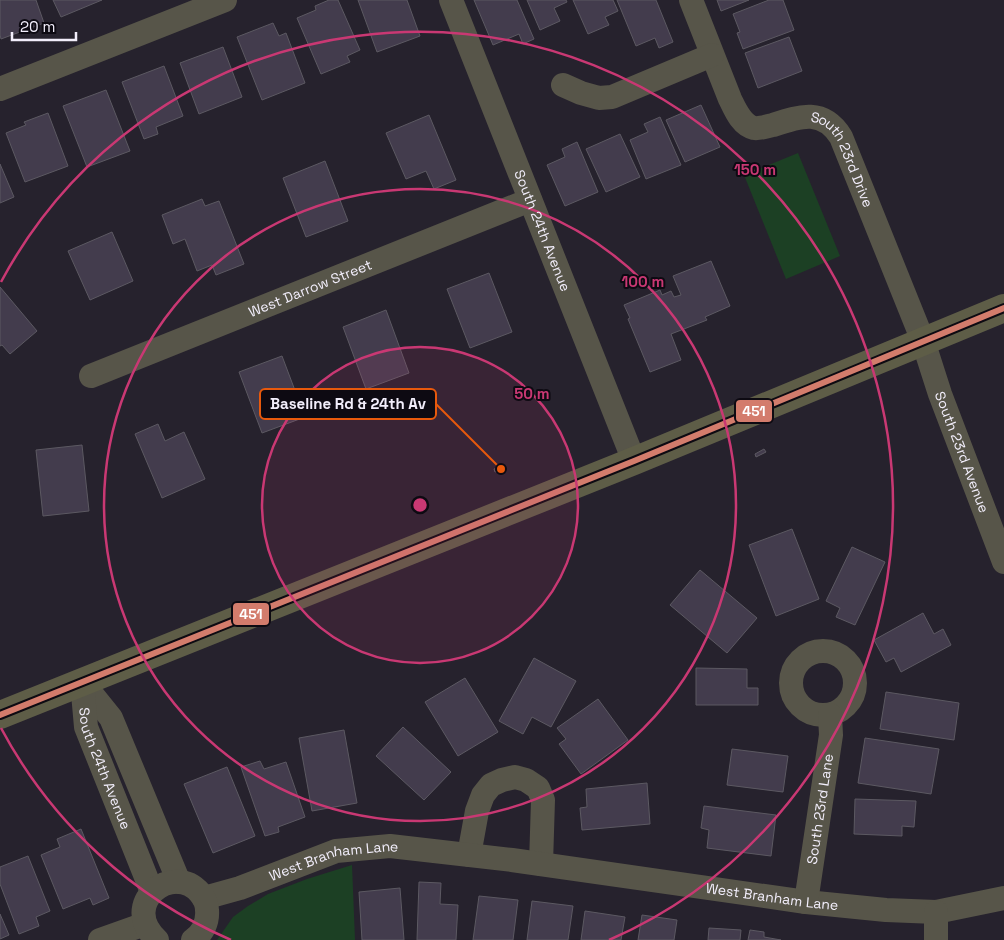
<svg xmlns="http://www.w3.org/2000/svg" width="1004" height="940" font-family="'Space Grotesk',sans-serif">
<rect width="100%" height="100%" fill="#26222d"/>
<g fill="#1c4024">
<polygon points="798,153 840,256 786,279 744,175"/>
<polygon points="352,865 355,940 217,940 233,917 248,906 268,894 307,879"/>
</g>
<g fill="#433c4d" stroke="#5c5962">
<polygon points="0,0 36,0 44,23 1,39 0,35"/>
<polygon points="53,0 102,0 61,17"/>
<polygon points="329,0 338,0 360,50 347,56 350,62 321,74 297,18 316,10 315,6"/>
<polygon points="358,0 407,0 420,36 377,52"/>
<polygon points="474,0 517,0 534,39 523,44 519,34 493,45"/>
<polygon points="527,0 566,0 567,2 554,8 560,21 540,30"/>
<polygon points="573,0 613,0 618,11 605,17 609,25 588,34"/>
<polygon points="617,0 656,0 673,42 659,48 655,38 636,46"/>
<polygon points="717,0 749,0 721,11"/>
<polygon points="769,0 783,0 794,30 743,49 737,33 740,32 733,14"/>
<polygon points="273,23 279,36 286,33 305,83 262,100 237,37"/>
<polygon points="789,37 802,71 758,88 745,53"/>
<polygon points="223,47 242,97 199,114 180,63"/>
<polygon points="164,66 183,116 156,127 158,134 144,139 122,82"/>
<polygon points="106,90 130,151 87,167 63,106"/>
<polygon points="701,105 720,147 685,162 666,120"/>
<polygon points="48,113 68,166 25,182 6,133 26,125 24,122"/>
<polygon points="429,115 456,180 434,189 426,171 406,179 386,133"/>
<polygon points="660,117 681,165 646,179 630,140 648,132 644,124"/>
<polygon points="620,134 640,177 606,192 586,149"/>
<polygon points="577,142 598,192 565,206 547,165 565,157 562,149"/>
<polygon points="325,161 348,221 306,237 283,178"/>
<polygon points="0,164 14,197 0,203"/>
<polygon points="202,199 205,206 219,201 244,264 216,275 212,265 197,271 185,239 173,244 162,215"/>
<polygon points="112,232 133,281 90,300 68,251"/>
<polygon points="711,261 730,306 705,317 707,320 671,334 681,360 650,372 628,319 630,318 624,305 660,290 662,295 671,291 674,297 681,295 673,276"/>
<polygon points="489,273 512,332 470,348 447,289"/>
<polygon points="0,287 37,331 10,354 2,345 0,346"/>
<polygon points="386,310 409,373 366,389 343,327"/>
<polygon points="282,356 305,417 262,433 239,372"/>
<polygon points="158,424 165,441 184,432 205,479 162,498 135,434"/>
<polygon points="82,445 89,511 43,516 36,450"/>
<polygon points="764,449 766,452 756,457 755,454"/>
<polygon points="502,466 503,469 495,472 494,469"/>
<polygon points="792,529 819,599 776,616 749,545"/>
<polygon points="852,547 885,562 855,625 836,617 840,608 826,601"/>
<polygon points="700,570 757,618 727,653 670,605"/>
<polygon points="923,613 934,634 943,629 951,645 901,672 894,658 886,662 874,640"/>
<polygon points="534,658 576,681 551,727 532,717 523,734 499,721"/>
<polygon points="696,668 747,669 747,688 758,688 758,705 696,705"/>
<polygon points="465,678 498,732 458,756 425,702"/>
<polygon points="886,692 959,703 954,740 880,729"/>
<polygon points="598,699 628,740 581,774 559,744 566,739 557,728"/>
<polygon points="403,727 451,772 424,800 376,756"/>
<polygon points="344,730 357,803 312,811 299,738"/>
<polygon points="865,738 939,749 931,794 858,783"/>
<polygon points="732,749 788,756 783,792 727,785"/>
<polygon points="260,761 264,769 286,762 305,817 278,827 279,832 265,836 241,767"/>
<polygon points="227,767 255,836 213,853 184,784"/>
<polygon points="647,783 650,824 582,830 580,808 587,807 586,789"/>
<polygon points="855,799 916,801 914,827 902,826 902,836 854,834"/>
<polygon points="704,806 776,815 771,856 707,848 709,830 701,828"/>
<polygon points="81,829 109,898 93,905 90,898 63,909 41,855 60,847 57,839"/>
<polygon points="28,856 50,911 36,917 39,926 19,934 0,884 0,867"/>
<polygon points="419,882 441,883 440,904 458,905 456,940 417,940"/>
<polygon points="400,888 404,940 362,940 359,892"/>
<polygon points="479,896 518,900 513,940 473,940"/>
<polygon points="532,901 573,906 568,940 527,940"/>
<polygon points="585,911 625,917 621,940 581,940"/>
<polygon points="0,914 9,935 0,939"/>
<polygon points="642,915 677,920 674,940 638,940"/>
<polygon points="709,928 741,930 740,940 708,940"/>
<polygon points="750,930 764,932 764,937 781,940 748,940"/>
</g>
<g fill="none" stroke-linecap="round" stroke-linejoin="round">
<g stroke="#575549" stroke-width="24">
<path id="s1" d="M451,0L634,461"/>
<path id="s2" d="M691,0L730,99C735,109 741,125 754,128C760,129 767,126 773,125C800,116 823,108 841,137L923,341L940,394L1004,562"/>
<polyline points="563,85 581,93 599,98 612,97 712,55"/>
<polyline points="0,89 225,0"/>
<path id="s3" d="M91,376L530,200"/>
<circle cx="823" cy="683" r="32"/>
<polyline points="82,682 111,718 179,882"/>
<path id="s4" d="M82,682L86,727L152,892"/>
<polyline points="469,855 477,811 483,795 491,785 502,780 515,777 526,780 538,788 543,800 541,864"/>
<path id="s5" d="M204,898L240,888L336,851L390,846L512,860L806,902L886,910L936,912L1004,898"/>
<path id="s6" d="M806,902L831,735L830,715"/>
<polyline points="936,912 936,940"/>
<polyline points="100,940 145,924"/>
<path d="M157,940C118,904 173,861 200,893C204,898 207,904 207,910C208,922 203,933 193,940"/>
</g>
<polyline stroke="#5e5d47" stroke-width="28" points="0,715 634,461 1004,308"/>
<g stroke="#0d0a12" stroke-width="10">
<polyline id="bus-1" points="0,715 634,461 1004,308"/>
</g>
<use href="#bus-1" stroke="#d37c6c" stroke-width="6"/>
</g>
<circle cx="420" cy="505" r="158" fill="#c93873" fill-opacity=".12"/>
<g fill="none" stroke="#c93873" stroke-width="2.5">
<circle cx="420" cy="505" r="158"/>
<circle cx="420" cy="505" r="316"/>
<path d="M231 940A474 474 0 0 1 1 728M1 282A474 474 0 1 1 609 940"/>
</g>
<g text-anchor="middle" stroke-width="4" stroke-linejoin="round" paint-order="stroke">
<g font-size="14" fill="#f2eefb" stroke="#0d0a12">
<text dy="5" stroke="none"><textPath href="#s2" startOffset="260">South 23rd Drive</textPath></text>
<text dy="5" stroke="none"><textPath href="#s1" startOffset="248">South 24th Avenue</textPath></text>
<text dy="5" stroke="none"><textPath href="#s3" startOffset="236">West Darrow Street</textPath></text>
<text dy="5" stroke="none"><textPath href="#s2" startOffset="579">South 23rd Avenue</textPath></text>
<text dy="5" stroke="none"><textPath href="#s4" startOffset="90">South 24th Avenue</textPath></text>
<text dy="5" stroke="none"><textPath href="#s6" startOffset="94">South 23rd Lane</textPath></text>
<text dy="5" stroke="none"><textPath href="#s5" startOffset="136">West Branham Lane</textPath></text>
<text dy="5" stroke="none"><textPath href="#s5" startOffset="580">West Branham Lane</textPath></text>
</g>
</g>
<circle cx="420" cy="505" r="8" fill="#c93873" stroke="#0d0a12" stroke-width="2.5"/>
<g font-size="15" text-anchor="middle" font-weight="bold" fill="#c93873" stroke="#0d0a12" stroke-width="4" stroke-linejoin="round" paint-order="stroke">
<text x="755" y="175">150 m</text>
<text x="643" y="287">100 m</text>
<text x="532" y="399">50 m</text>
</g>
<path fill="none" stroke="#e8590c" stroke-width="2" d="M501 469L436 404"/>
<circle fill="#e8590c" stroke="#0d0a12" stroke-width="2" cx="501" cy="469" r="5"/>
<rect fill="#0d0a12" stroke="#e8590c" stroke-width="2" x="260" y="389" width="176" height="30" rx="5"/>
<g font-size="15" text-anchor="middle" font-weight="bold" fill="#f2eefb">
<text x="348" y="409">Baseline Rd &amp; 24th Av</text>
</g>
<g stroke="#0d0a12" stroke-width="2">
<rect x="735" y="399" width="38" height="24" rx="5" fill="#d37c6c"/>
<rect x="232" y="602" width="38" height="24" rx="5" fill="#d37c6c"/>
</g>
<g font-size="14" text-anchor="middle" font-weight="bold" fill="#fff">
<text x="754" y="416">451</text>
<text x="251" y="619">451</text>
</g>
<path d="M12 32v8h64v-8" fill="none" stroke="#f2eefb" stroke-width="2.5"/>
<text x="20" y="32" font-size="15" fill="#f2eefb" stroke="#0d0a12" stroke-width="4" paint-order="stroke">20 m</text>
</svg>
